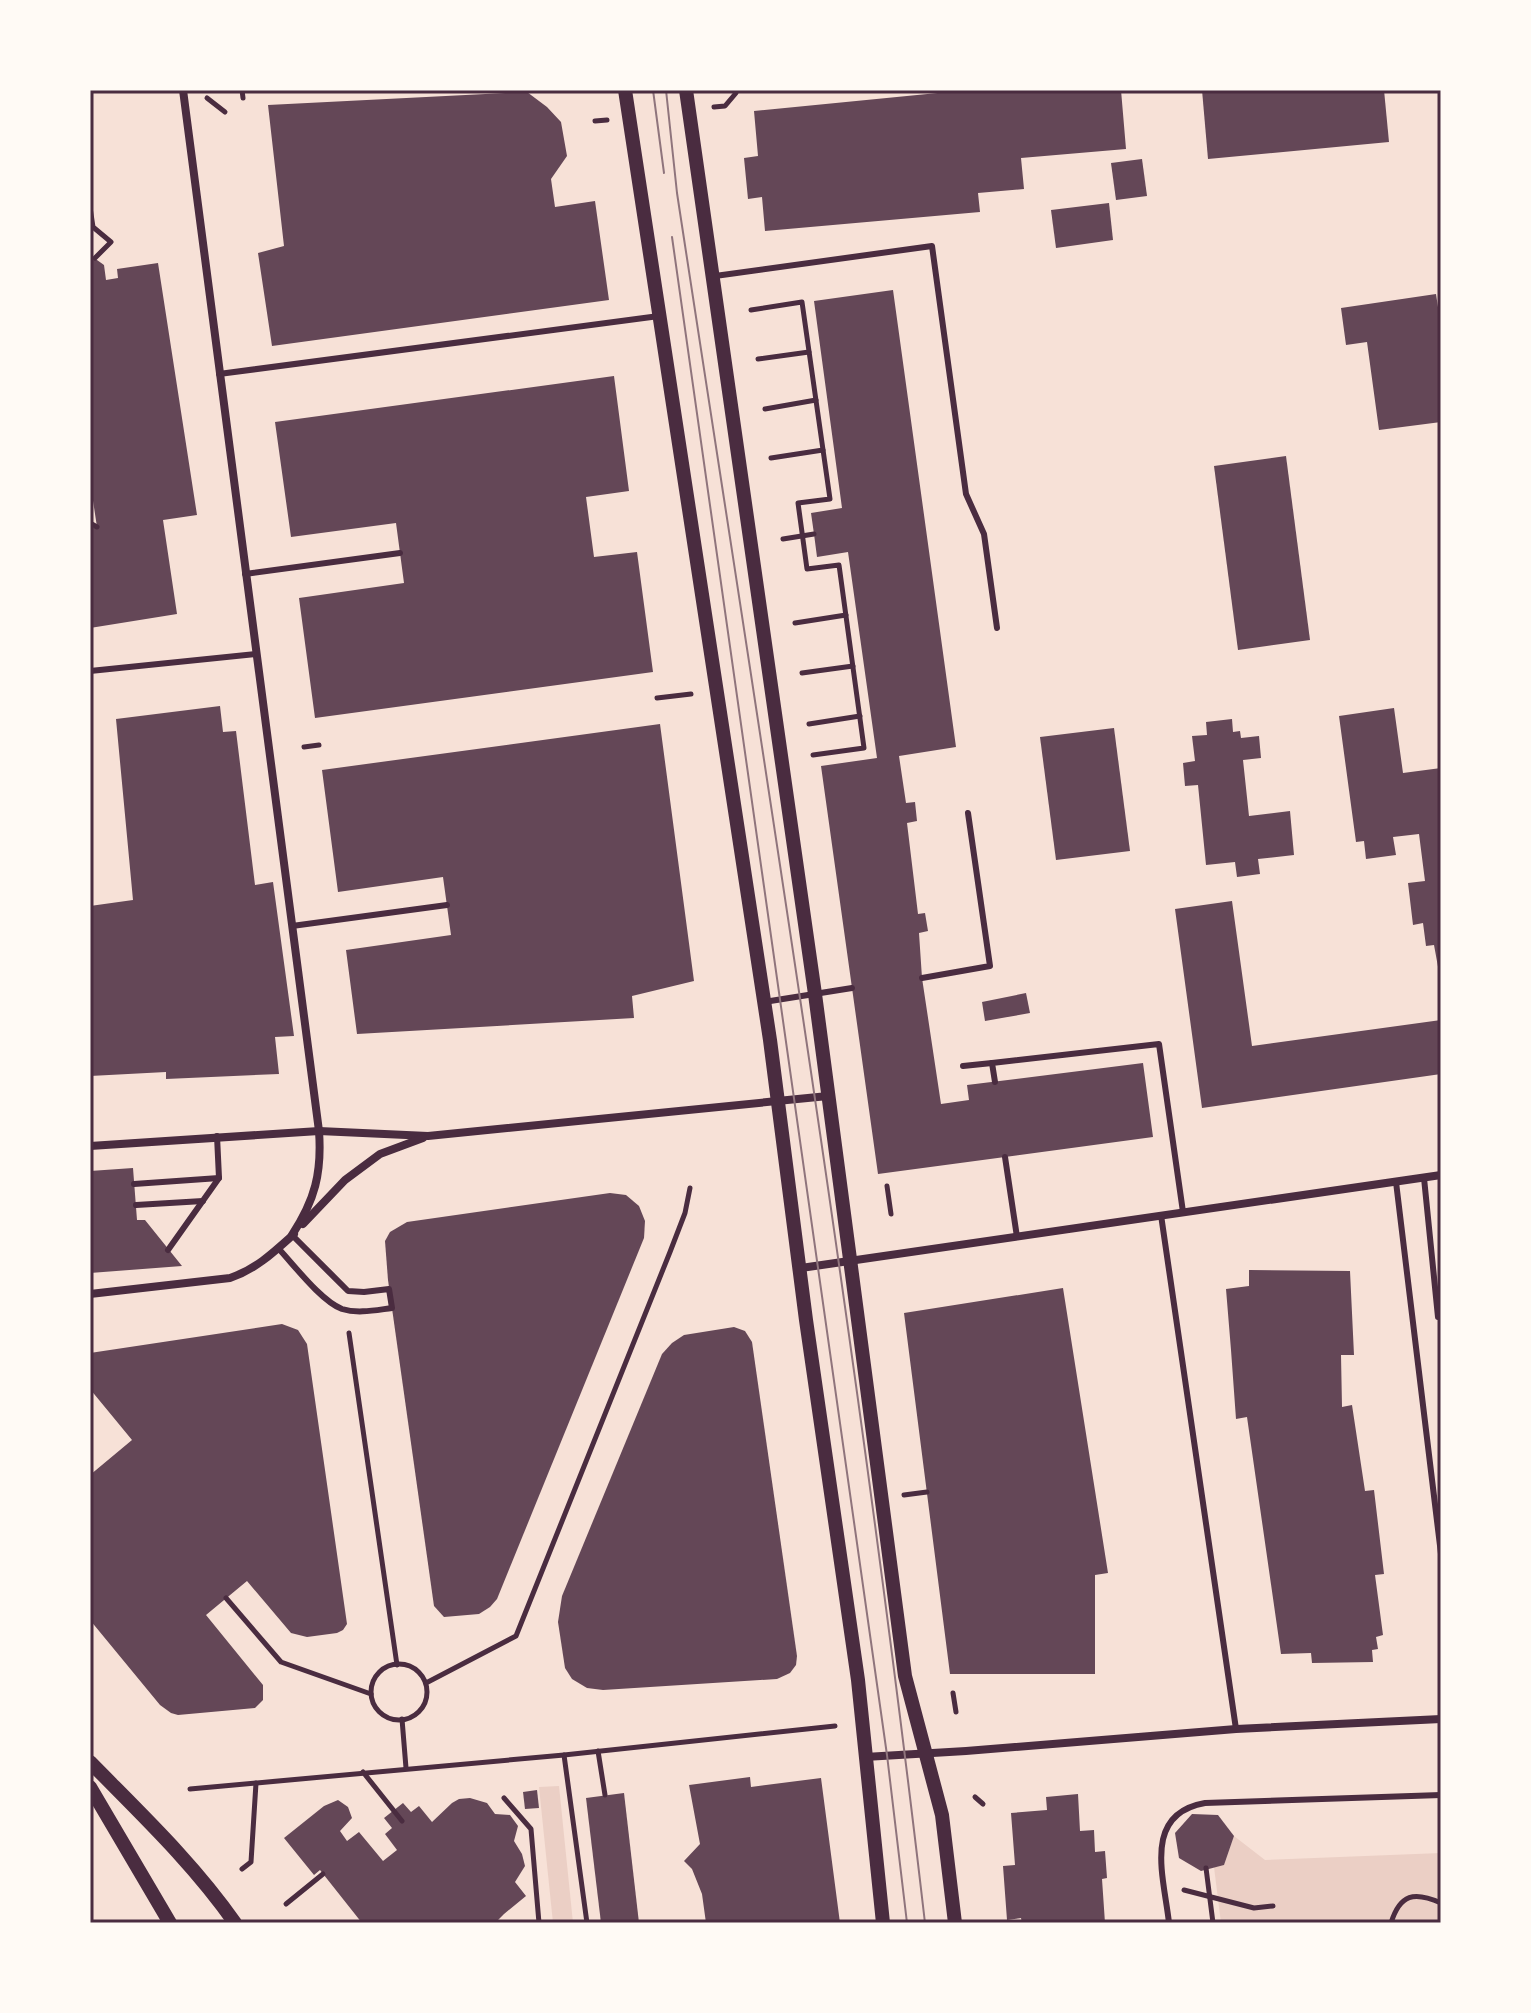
<svg xmlns="http://www.w3.org/2000/svg" width="1531" height="2013" font-family="'Fira Sans Condensed',sans-serif">
<rect width="100%" height="100%" fill="#f7e1d7"/>
<g fill="#ebcfc5">
<polygon points="559,1786 573,1923 553,1923 539,1787"/>
<polygon points="1234,1836 1265,1860 1441,1853 1441,1923 1221,1923 1214,1867 1224,1865"/>
</g>
<g fill="#644757">
<polygon points="968,90 1121,90 1126,149 1021,158 1024,189 978,193 980,212 765,231 762,197 748,199 744,158 758,156 754,111"/>
<polygon points="1202,90 1384,90 1389,142 1208,159"/>
<polygon points="527,92 547,107 561,122 567,156 551,179 555,207 595,201 609,300 272,346 258,253 284,246 268,105"/>
<polygon points="1142,159 1147,196 1116,200 1111,163"/>
<polygon points="1109,203 1113,240 1056,248 1051,210"/>
<polygon points="90,255 104,265 106,280 118,278 117,269 158,263 197,515 163,520 177,614 90,628 90,528 97,527 90,481"/>
<polygon points="893,290 956,747 899,756 906,803 915,802 917,821 907,823 918,914 925,913 928,931 919,933 922,978 941,1104 969,1100 967,1085 1143,1063 1153,1137 878,1174 821,766 877,758 848,552 817,557 814,534 811,513 842,508 814,301"/>
<polygon points="1436,294 1441,327 1441,422 1379,430 1367,342 1346,345 1341,308"/>
<polygon points="614,376 629,491 586,497 594,557 637,552 653,672 315,718 299,598 404,583 396,523 291,537 275,422"/>
<polygon points="1286,456 1310,640 1238,650 1214,466"/>
<polygon points="220,706 223,732 236,731 255,885 273,882 294,1036 275,1037 279,1074 166,1079 166,1072 90,1076 90,906 133,900 116,719"/>
<polygon points="1394,708 1403,773 1441,768 1441,983 1434,945 1426,946 1423,923 1413,925 1408,883 1425,881 1419,834 1393,837 1396,855 1366,859 1364,841 1356,842 1339,716"/>
<polygon points="1232,719 1233,732 1240,731 1241,738 1259,736 1261,758 1243,760 1249,816 1290,811 1294,855 1258,859 1260,874 1237,877 1235,862 1206,865 1198,785 1185,786 1183,763 1195,761 1192,736 1207,735 1206,722"/>
<polygon points="660,724 694,981 632,996 634,1018 357,1034 346,950 451,935 443,877 338,892 322,770"/>
<polygon points="1114,728 1130,851 1056,860 1040,737"/>
<polygon points="1232,901 1252,1046 1441,1020 1441,1074 1202,1108 1175,909"/>
<polygon points="1026,993 1030,1013 985,1021 982,1002"/>
<polygon points="133,1168 137,1220 145,1220 182,1266 90,1273 90,1171"/>
<polygon points="610,1193 626,1195 639,1206 645,1221 644,1238 497,1599 490,1607 479,1614 444,1617 434,1606 388,1280 385,1241 390,1232 407,1222"/>
<polygon points="1249,1270 1350,1271 1354,1355 1341,1355 1342,1407 1352,1405 1365,1491 1374,1490 1384,1574 1375,1575 1383,1635 1376,1637 1378,1649 1372,1650 1373,1662 1312,1663 1311,1653 1281,1654 1247,1417 1236,1419 1231,1350 1226,1289 1249,1286"/>
<polygon points="1063,1288 1108,1573 1095,1575 1095,1674 950,1674 904,1313"/>
<polygon points="282,1324 298,1330 307,1344 347,1624 343,1630 337,1633 307,1637 291,1633 247,1581 206,1615 263,1685 263,1700 255,1708 178,1715 171,1713 160,1705 90,1620 90,1475 132,1440 90,1389 90,1353"/>
<polygon points="734,1327 745,1331 752,1342 797,1656 796,1665 790,1673 777,1679 603,1690 587,1688 572,1679 565,1668 558,1622 562,1596 662,1354 672,1343 684,1335"/>
<polygon points="750,1777 751,1787 821,1778 840,1923 706,1923 702,1894 692,1869 684,1861 700,1844 689,1785"/>
<polygon points="537,1790 539,1808 525,1809 523,1792"/>
<polygon points="624,1793 639,1923 601,1923 586,1798"/>
<polygon points="1078,1794 1080,1831 1094,1830 1095,1852 1105,1851 1107,1878 1102,1879 1105,1923 1022,1923 1021,1918 1007,1920 1003,1866 1015,1865 1011,1813 1047,1810 1046,1797"/>
<polygon points="470,1798 487,1803 495,1814 510,1815 518,1826 514,1841 522,1854 525,1866 515,1882 526,1896 504,1914 497,1921 499,1923 362,1923 320,1870 314,1875 284,1838 324,1806 338,1800 348,1807 352,1818 340,1831 347,1841 359,1832 383,1861 397,1850 385,1834 392,1828 384,1818 403,1803 411,1812 419,1806 432,1822 452,1803 459,1799"/>
<polygon points="1192,1814 1218,1815 1234,1836 1224,1865 1201,1871 1179,1858 1175,1833"/>
</g>
<g fill="none" stroke-linecap="round" stroke-linejoin="round">
<g stroke="#4a2c40" stroke-width="5">
<polyline points="242,90 243,98"/>
<polyline points="207,98 225,112"/>
<polyline points="714,107 725,106 736,93 735,90"/>
<polyline points="595,121 607,120"/>
<polyline points="90,207 93,227 111,242 95,258"/>
<polyline points="751,310 802,302 830,499 798,503 807,569 839,565 864,748 813,755"/>
<polyline points="758,359 809,352"/>
<polyline points="765,409 816,400"/>
<polyline points="771,458 823,450"/>
<polyline points="90,523 97,527"/>
<polyline points="783,539 814,534"/>
<polyline points="795,623 846,615"/>
<polyline points="802,673 853,666"/>
<polyline points="657,698 691,694"/>
<polyline points="809,724 860,716"/>
<polyline points="304,747 319,745"/>
<polyline points="887,1186 891,1214"/>
<polyline points="349,1333 397,1665"/>
<polyline points="904,1495 927,1492"/>
<polyline points="226,1598 281,1662 371,1694"/>
<circle cx="399" cy="1692" r="28"/>
<polyline points="426,1683 516,1636 670,1252 685,1213 690,1188"/>
<polyline points="953,1693 956,1712"/>
<polyline points="402,1719 406,1768"/>
<polyline points="598,1751 605,1795"/>
<polyline points="564,1755 587,1923"/>
<polyline points="363,1772 402,1821"/>
<polyline points="190,1789 564,1755 835,1726"/>
<polyline points="975,1797 983,1804"/>
<polyline points="504,1798 531,1829 539,1923"/>
<polyline points="1206,1868 1213,1923"/>
<polyline points="242,1869 251,1862 256,1783"/>
<polyline points="1184,1890 1254,1908 1273,1906"/>
<polyline points="286,1904 323,1874"/>
<path d="M1391,1923C1400,1894 1414,1891 1441,1903"/>
</g>
<g stroke="#4a2c40" stroke-width="6">
<polyline points="715,276 932,246 966,494 984,534 997,628"/>
<polyline points="219,374 659,316"/>
<polyline points="245,574 400,553"/>
<polyline points="90,671 256,654"/>
<polyline points="292,926 447,905"/>
<polyline points="922,978 990,966 968,813"/>
<polyline points="764,1002 852,988"/>
<polyline points="963,1066 992,1063"/>
<polyline points="995,1082 992,1063 1159,1044 1183,1212"/>
<polyline points="1005,1157 1017,1237"/>
<polyline points="1424,1178 1438,1317 1441,1316"/>
<polyline points="1396,1182 1441,1554"/>
<polyline points="134,1184 219,1178"/>
<polyline points="136,1205 203,1201"/>
<polyline points="1161,1215 1236,1729"/>
<path d="M278,1248C294,1265 321,1301 342,1309C358,1314 376,1310 392,1308L389,1289L364,1292L348,1291L292,1235"/>
<polyline points="168,1250 219,1178 217,1136"/>
<path d="M1169,1923C1164,1877 1142,1814 1205,1803L1441,1795"/>
</g>
<g stroke="#4a2c40" stroke-width="8">
<path d="M183,90L319,1131C322,1173 315,1200 292,1235"/>
<polyline points="90,1146 319,1131 428,1136 828,1096"/>
<polyline points="303,1224 345,1180 380,1154 423,1138"/>
<polyline points="801,1268 1441,1175"/>
<path d="M90,1294L230,1278C256,1269 273,1253 294,1234"/>
<polyline points="865,1757 966,1751 1236,1729 1441,1719"/>
</g>
<g stroke="#4a2c40" stroke-width="14">
<polyline points="625,90 770,1040 806,1320 858,1680 883,1923"/>
<polyline points="686,90 815,994 905,1676 942,1815 955,1923"/>
<path d="M90,1762C141,1814 193,1863 235,1923"/>
<polyline points="90,1787 170,1923"/>
</g>
<g stroke="#8f747c" stroke-width="2">
<polyline points="653,90 664,173"/>
<path d="M666,90L677,193C765,769 858,1345 925,1923"/>
<polyline points="672,237 887,1755 907,1923"/>
</g>
</g>
<rect width="1531" height="2013" fill="none" stroke="#fffaf5" stroke-width="184"/>
<rect x="92" y="92" width="1347" height="1829" fill="none" stroke="#4a2c40" stroke-width="3"/>
</svg>
